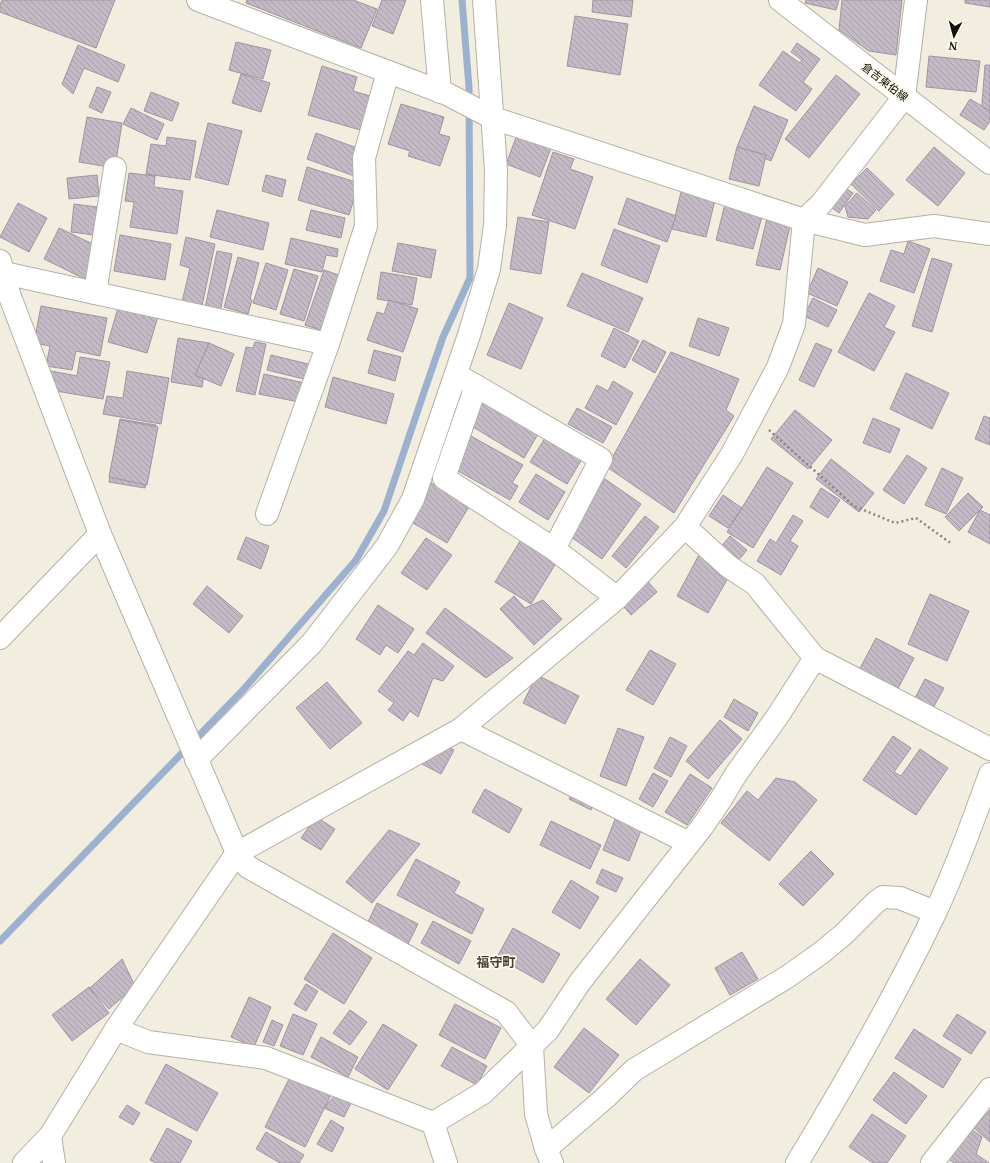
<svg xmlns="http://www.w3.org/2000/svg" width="990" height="1163" font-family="'Noto Serif','Noto Sans JP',serif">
<defs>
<pattern id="building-back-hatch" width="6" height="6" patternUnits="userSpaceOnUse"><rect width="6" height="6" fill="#c3bac6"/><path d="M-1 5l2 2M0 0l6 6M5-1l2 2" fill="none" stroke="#a69fa9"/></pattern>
</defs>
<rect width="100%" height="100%" fill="#f1eddf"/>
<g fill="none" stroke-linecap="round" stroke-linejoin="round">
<polyline stroke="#9cb1cd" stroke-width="7" points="0,941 243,690 356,560 384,511 423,395 443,337 470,278 469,87 462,0"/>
</g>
<g fill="url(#building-back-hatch)" stroke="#9d95a0">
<polygon points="2,0 115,0 96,48 0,12 0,5"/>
<polygon points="247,0 353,0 377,9 361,48 246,3"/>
<polygon points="382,0 406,0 393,34 372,26"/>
<polygon points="593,0 633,0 631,17 592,12"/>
<polygon points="806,0 839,0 836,10 805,3"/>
<polygon points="842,0 902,0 896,55 869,51 839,30"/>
<polygon points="965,0 990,0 990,7 965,3"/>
<polygon points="575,16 628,24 620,75 567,66"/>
<polygon points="236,42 271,50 263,79 229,70"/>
<polygon points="797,43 820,59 803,82 812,89 796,111 759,85 783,51 800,63 802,60 791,52"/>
<polygon points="78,45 125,65 118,82 84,68 73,94 62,84"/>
<polygon points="929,56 980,61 976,92 926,87"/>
<polygon points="985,65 990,65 990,118 981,117"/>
<polygon points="322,66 357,77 353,91 374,97 364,131 308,115"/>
<polygon points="241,74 270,83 261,112 232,103"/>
<polygon points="836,75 860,94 809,158 785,139"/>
<polygon points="97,87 111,92 102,113 89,107"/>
<polygon points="151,92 179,103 172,121 144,111"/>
<polygon points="970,99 990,111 990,121 984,130 960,115"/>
<polygon points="401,104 444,117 439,134 450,137 440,166 408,156 410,151 388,144"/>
<polygon points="754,106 788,120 771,161 737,147"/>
<polygon points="131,108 164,124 157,140 123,124"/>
<polygon points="87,117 122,123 115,168 79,162"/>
<polygon points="208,123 242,131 228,185 195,177"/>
<polygon points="316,133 360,149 357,177 307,159"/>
<polygon points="517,135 551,148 540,177 506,164"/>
<polygon points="167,137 196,141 190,180 146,174 151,144 166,146"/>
<polygon points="737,147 766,155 759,186 729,179"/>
<polygon points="934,147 965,173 938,206 906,180"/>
<polygon points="553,152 574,159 570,169 593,177 575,229 532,215"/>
<polygon points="307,167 359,183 349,215 298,200"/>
<polygon points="867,168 894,194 879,211 851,184"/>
<polygon points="129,173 155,176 154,187 183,191 177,234 130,227 134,202 125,201"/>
<polygon points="97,175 99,196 69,199 67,178"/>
<polygon points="266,175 286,180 282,197 262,191"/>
<polygon points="838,183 853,193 839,213 824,202"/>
<polygon points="683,184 717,192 706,237 672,229"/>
<polygon points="857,193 876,210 868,219 848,217 845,206"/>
<polygon points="627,198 676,216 667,242 618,224"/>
<polygon points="18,203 47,218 29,252 0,237"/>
<polygon points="74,204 97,207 94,235 71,232"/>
<polygon points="725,204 763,213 753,249 716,240"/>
<polygon points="217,210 269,223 263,250 210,237"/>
<polygon points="311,210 345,218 341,238 306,230"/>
<polygon points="518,217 549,222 541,274 510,269"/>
<polygon points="767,218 790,226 780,270 756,265"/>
<polygon points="59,228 97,246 87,280 44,259"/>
<polygon points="614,229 660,246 647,283 601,265"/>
<polygon points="120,235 171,244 165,280 114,271"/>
<polygon points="186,237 215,244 202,306 182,302 190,268 180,265"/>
<polygon points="291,238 338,249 337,257 326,255 322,272 285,264"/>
<polygon points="908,241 930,249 914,293 880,281 891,250 904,254"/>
<polygon points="398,243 436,250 431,278 392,271"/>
<polygon points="217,251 232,254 220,312 205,308"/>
<polygon points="238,257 259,263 250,299 252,300 248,314 224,307"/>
<polygon points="932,258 952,264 932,332 912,326"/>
<polygon points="266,263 288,270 276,310 253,303"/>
<polygon points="818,268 848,282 837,306 807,293"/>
<polygon points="294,269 318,276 304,321 280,314"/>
<polygon points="324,270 345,277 327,332 305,325"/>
<polygon points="381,272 417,278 412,305 377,299"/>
<polygon points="582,273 643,298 628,332 567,306"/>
<polygon points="869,293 895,306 884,327 895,332 874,371 838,352"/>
<polygon points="813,298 837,310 828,327 804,316"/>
<polygon points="389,300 418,309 403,352 367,340 377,312 384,314"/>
<polygon points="120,301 159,313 147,353 108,342"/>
<polygon points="509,303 543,318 521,369 487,355"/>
<polygon points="41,306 107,318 100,356 76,351 72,370 46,366 50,346 34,343"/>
<polygon points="698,318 729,328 719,356 689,346"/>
<polygon points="614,328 639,341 625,368 601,356"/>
<polygon points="178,338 209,343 202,387 171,382"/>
<polygon points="643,340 666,352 655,373 632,360"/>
<polygon points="255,342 266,344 255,395 236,391 246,347 253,348"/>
<polygon points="209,343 234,354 221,386 195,375"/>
<polygon points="816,343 832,350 814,387 799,380"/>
<polygon points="374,350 401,357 395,381 368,373"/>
<polygon points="671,352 739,379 726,410 734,416 674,513 607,467"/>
<polygon points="271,355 312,365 308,380 267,370"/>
<polygon points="80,357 110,362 103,399 50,390 46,370 77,376"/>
<polygon points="127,371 169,378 161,424 103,414 107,396 123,398"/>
<polygon points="906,373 949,393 932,429 890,409"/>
<polygon points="264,374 309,384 304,403 259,394"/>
<polygon points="333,377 394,394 386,424 325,407"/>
<polygon points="613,381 633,393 616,425 585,408 597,385 608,391"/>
<polygon points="480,399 538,434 524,458 465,422"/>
<polygon points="577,408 612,427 603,443 568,424"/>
<polygon points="795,410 832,440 808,469 771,439"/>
<polygon points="984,416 990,418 990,445 975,439"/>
<polygon points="873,418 900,429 890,453 863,443"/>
<polygon points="120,419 156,425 145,488 109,482"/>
<polygon points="120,420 158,427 147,485 109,477"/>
<polygon points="469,435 523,465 512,483 518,486 510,500 451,467"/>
<polygon points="545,438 582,459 567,484 530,462"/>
<polygon points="907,455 927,468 904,504 883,490"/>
<polygon points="831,459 874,493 859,512 816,479"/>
<polygon points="767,467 793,483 753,548 727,532"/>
<polygon points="942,468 963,478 946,514 925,505"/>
<polygon points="536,474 565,492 548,520 519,502"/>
<polygon points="605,479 641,504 602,559 567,534"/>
<polygon points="431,483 470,505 447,543 408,520"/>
<polygon points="821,488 840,500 828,518 810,507"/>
<polygon points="968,493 983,507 959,531 945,517"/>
<polygon points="723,495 742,508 728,528 709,516"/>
<polygon points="980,510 990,515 990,544 968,532"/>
<polygon points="793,515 803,521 790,541 798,546 781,575 757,561 770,539 776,543"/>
<polygon points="645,516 659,527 626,568 612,556"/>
<polygon points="525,533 561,555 531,604 495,582"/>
<polygon points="730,536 747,550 737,562 720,548"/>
<polygon points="246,537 269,546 261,569 237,559"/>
<polygon points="426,538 452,555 427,590 401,573"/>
<polygon points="700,553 728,578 708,613 677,596"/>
<polygon points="641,574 657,592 631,615 615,597"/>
<polygon points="207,586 243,616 229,633 193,604"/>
<polygon points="930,594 969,611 947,661 908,644"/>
<polygon points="514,596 525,608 543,600 562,619 534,645 500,609"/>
<polygon points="378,605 414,629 398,653 386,645 380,655 356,639"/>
<polygon points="445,608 513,658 486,678 426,633"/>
<polygon points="876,638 914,658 895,694 857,674"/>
<polygon points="423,643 454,666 443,681 433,678 418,717 410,711 403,721 388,710 394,703 378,691 408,651 414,655"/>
<polygon points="650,650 676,664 653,705 626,690"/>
<polygon points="537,675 579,696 565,724 523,703"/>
<polygon points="925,679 944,688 932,710 914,700"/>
<polygon points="327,682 362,723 330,749 296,708"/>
<polygon points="734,699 758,713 748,731 724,717"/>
<polygon points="720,720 742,739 708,779 686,761"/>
<polygon points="618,728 644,737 626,786 600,776"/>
<polygon points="893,736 911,748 894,772 901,776 920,749 948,768 916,815 863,780"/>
<polygon points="670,737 687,746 671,777 654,768"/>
<polygon points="434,740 454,750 441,774 422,764"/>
<polygon points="653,773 668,781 653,807 639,799"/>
<polygon points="690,774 712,788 687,825 665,812"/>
<polygon points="776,778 795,782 817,800 769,861 721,823 747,791 758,800"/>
<polygon points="485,789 522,809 509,833 472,812"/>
<polygon points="575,789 596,799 591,810 569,799"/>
<polygon points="316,817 335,829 321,850 301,838"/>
<polygon points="616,817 642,828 629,861 603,850"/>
<polygon points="551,821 601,845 590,869 540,845"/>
<polygon points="389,830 420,844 372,903 346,882"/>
<polygon points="811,851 834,874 803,906 779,884"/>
<polygon points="416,859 460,882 454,893 484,909 472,934 397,895"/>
<polygon points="602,869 623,878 616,892 596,883"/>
<polygon points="571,880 599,897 580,929 552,912"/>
<polygon points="377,903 418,924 406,948 365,928"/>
<polygon points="433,921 471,941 459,964 421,943"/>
<polygon points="513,928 560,954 543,983 497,957"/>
<polygon points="333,933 372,958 344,1004 304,979"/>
<polygon points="742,952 758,979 730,995 715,968"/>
<polygon points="122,959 135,986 109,1009 90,988"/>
<polygon points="640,959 670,985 636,1025 606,999"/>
<polygon points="306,984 318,991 306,1011 294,1004"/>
<polygon points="89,987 109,1013 72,1041 52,1015"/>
<polygon points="249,997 271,1007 254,1047 231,1037"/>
<polygon points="455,1004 501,1028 485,1059 439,1035"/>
<polygon points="350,1010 367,1022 350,1045 333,1033"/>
<polygon points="293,1014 317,1024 303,1055 280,1046"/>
<polygon points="957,1014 986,1032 971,1054 943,1036"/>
<polygon points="272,1020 283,1025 274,1046 263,1042"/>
<polygon points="383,1024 417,1045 388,1090 355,1069"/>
<polygon points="584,1028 619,1055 589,1093 554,1067"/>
<polygon points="914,1029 961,1059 943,1088 895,1058"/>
<polygon points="321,1037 358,1057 348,1077 311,1057"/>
<polygon points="452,1047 487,1066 477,1085 441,1066"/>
<polygon points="166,1064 218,1093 197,1131 145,1103"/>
<polygon points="894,1072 927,1096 906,1124 873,1100"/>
<polygon points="291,1075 331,1095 305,1147 265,1127"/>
<polygon points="336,1094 352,1101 344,1117 324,1108"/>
<polygon points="127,1105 140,1113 133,1125 119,1117"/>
<polygon points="990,1110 990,1142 974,1128"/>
<polygon points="872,1114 906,1136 887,1163 873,1163 849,1147"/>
<polygon points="331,1120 344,1128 332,1152 317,1144"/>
<polygon points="967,1126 982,1137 976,1154 989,1163 954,1163 945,1157"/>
<polygon points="167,1128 192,1141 180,1163 156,1163 150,1160"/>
<polygon points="266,1132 304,1155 299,1163 280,1163 256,1149"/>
</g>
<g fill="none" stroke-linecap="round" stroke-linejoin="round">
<g stroke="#b4b1a4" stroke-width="24">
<g id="street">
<polyline points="198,0 447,94 493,118 804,220 865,235 934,226 990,234"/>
<polyline points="432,0 440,92"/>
<polyline points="0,261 9,294 100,534 237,853 248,867 506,1012 532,1046 536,1114 546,1149 552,1163"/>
<polyline points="4,273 328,344"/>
<polyline points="95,293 115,168"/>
<polyline points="464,379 601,459 554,549"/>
<polyline points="476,386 444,478 554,549 617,598"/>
<polyline points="267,514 328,344 366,226 364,158 388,72"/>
<polyline points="0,638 100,534"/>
<polyline points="815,658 990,749"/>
<polyline points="461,729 689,843"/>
<polyline points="196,760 312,643 387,546 413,499 469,335 489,269 495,225 496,170 484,0"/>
<polyline points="116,1029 148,1042 266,1058 433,1123 483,1093 548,1030 580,982 702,827 721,799 736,774 777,717 815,658 755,584 728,566 685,527"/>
<polyline points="433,1123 446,1163"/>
<polyline points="50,1136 54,1163"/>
<polyline points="546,1149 605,1098 634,1070 787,977 821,953 844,934 876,902 883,897 900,898 935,912"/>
<polyline points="24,1163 50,1136 116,1029 237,853 461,729 617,598 685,527 732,454 778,367 794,324 804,220 821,204 904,97"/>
<polyline points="932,1163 990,1089"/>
</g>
</g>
<g stroke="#b4b1a4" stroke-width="24">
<g id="secondary">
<polyline points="780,0 990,163"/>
<polyline points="904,97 916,0"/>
<path d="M797,1163C846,1082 894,999 935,913C956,868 973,821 990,774"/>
</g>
</g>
<polyline stroke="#87847b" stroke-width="2.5" stroke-dasharray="2 3" stroke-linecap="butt" points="769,430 854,506 895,523 916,518 952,544"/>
<use href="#street" stroke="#fff" stroke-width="22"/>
<use href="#secondary" stroke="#fff" stroke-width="22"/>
</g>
<g text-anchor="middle" stroke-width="3.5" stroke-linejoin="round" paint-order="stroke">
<g font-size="11" fill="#11100b" stroke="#fefaec">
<text transform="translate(885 82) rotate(38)" y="4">倉吉東伯線</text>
</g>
<g font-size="13" font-weight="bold" fill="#434035" stroke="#fefaec">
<text x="496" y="967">福守町</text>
</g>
</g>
<g transform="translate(954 36) rotate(186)" stroke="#fefaec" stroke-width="3" paint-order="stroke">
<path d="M0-3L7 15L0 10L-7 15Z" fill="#11100b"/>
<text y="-6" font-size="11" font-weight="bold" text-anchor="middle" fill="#11100b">N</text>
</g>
</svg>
